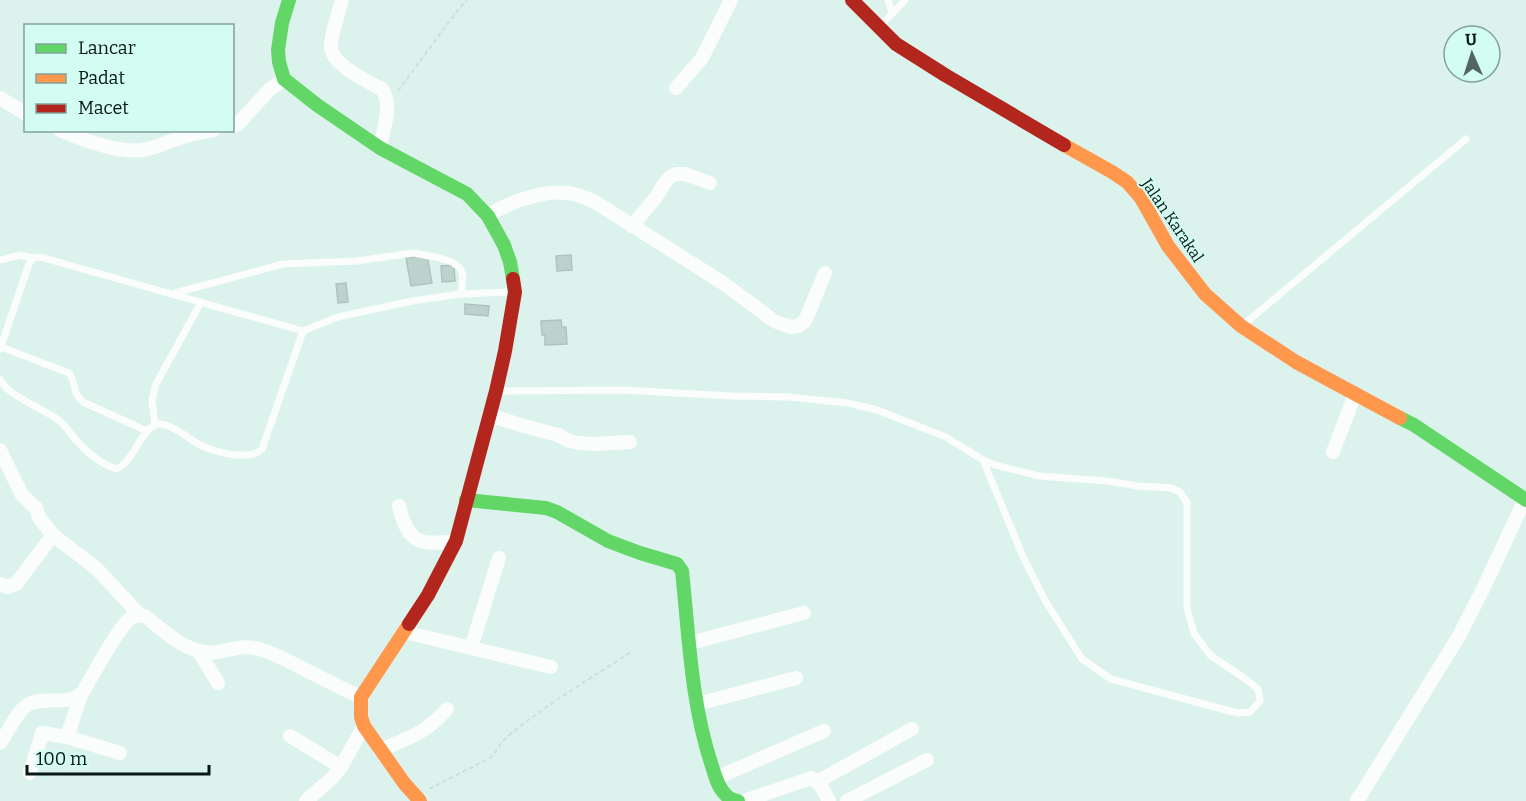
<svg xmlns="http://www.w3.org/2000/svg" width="1526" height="801" font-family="Bitter,serif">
<rect width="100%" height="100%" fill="#dcf3ed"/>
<g fill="#bcd2cd" stroke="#b1c3be" stroke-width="1.5">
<polygon points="427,255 432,283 411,286 406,258"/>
<polygon points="571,255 572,270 557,271 556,256"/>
<polygon points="454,265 455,281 442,282 441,266"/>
<polygon points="346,283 348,302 338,303 336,284"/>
<polygon points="465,304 489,306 488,316 465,314"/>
<polygon points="561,320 562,327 566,327 567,344 545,345 545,335 542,335 541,321"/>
</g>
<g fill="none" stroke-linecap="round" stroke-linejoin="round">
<g stroke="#d5dddb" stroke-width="2" stroke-dasharray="4.5 3" stroke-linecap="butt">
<polyline points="398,91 460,7 467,0"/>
<path d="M429,789L490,758C497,751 500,743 507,737C545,705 590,679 631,652"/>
</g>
<g stroke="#fafdfc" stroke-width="7">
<polyline points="888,0 892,13"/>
<polyline points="880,26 905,0"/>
<polyline points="0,260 20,255 33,258"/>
<polyline points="175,293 283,264 356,261 414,253 440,258 452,262 460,268 463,275 461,294"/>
<polyline points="1243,325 1466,139"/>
<path d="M1,347L69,373C77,384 71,391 83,402L147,431"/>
<polyline points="0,349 29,264 33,258 40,257 303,331 338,317 412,301 461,294 513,292"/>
<path d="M0,379C6,395 46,410 60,421C66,426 70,433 75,439C85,451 101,464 116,469C135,462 141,425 160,424C172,424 189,439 200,445C215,452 249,462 262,449L303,331"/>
<polyline points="496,391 622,390 731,396 789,397 848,403 877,410 946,437 983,460 995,465 1039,476 1107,481 1138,486 1171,488 1180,492 1187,503 1187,609 1194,633 1210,655 1244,678 1258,689 1260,701 1250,712 1237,713 1111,679 1082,659 1046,602 1024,559 983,460"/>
<polyline points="155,425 152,400 156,384 201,302"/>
</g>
<g stroke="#fafdfc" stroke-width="14">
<path d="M342,0C339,12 331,34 331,46C331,65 367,81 382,89C393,105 383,130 380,148"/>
<polyline points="676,88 702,58 731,0"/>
<polyline points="0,98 26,114"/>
<polyline points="232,126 238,124 269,90 284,79"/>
<path d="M60,130C83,140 117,153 142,150C158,148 171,140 186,136C195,133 205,132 214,130"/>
<path d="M488,216C508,202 543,190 568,193C577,194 586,198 595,202L723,283L774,321L791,327L798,326L805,321L825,273"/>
<polyline points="632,226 656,197 664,184 670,177 676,174 685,174 710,183"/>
<polyline points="489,415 524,426 558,435 569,441 579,443 594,444 630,442"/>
<polyline points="0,450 22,495 36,508 40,519 53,535 96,568 140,615"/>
<polyline points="1333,452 1355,394"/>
<path d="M399,506C408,543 419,546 456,541"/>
<polyline points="0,584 7,587 16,584 53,535"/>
<polyline points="404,632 551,667"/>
<polyline points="690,643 804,613"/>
<polyline points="471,648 499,558"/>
<polyline points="199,652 218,683"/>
<polyline points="81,695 67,737 120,753"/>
<polyline points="697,704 796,678"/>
<polyline points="290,736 341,767"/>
<path d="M0,743C9,731 15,714 27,705C43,695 67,707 81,694C84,692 86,686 88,683C97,668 119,626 132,617C137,615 140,615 145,616C167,633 188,656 218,652C233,649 244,645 259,649C274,653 288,661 302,668C321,678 341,688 361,697"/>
<path d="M380,750C409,738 426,733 447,709"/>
<polyline points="30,773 42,733 67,737"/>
<polyline points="716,778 824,731"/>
<polyline points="817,782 912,729"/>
<polyline points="306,801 333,777 341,767 364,726"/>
<path d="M744,801L811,778C821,782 824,792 829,801"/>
<polyline points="847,801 927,760"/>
<polyline points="1357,801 1459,636 1485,585 1525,499"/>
</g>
<g stroke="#63d668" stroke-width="14">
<polyline points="289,0 282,23 278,50 279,62 284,79 317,105 380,148 467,194 488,216 504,245 510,262 513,279"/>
<polyline points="1400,418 1414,425 1526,500"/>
<path d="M466,500L546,508L557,512L608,541L640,553L677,564L682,571C689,636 691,704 712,766C715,776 718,788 726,795C729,799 733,800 738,801"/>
</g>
<g stroke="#ff974d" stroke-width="14">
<polyline points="1064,145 1112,172 1127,182 1141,198 1168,246 1205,294 1241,326 1296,362 1400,418"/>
<polyline points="409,624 361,697 361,717 364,726 404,783 420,801"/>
</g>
<g stroke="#b3261e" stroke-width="14">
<polyline points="852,0 896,44 945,75 1064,145"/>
<polyline points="409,624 428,595 456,541 496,391 505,351 515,292 513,279"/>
</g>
</g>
<g text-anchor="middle" stroke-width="4.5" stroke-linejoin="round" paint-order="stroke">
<g font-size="16" fill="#081815" stroke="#d3fcf2">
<text transform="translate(1173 220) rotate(56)" y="6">Jalan Karakal</text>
</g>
</g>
<rect x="24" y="24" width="210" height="108" fill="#d3fcf2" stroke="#82a19a" stroke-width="1.5"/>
<rect x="36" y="44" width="30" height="9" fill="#63d668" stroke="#82a19a" stroke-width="1.5"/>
<text x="78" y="54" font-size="18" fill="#081815">Lancar</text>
<rect x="36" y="74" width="30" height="9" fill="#ff974d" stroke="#82a19a" stroke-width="1.5"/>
<text x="78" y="84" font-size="18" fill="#081815">Padat</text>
<rect x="36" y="104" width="30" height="9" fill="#b3261e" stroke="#82a19a" stroke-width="1.5"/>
<text x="78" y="114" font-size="18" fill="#081815">Macet</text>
<g transform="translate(1472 54) rotate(357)"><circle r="28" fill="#d3fcf2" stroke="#82a19a" stroke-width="1.5"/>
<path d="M0-4.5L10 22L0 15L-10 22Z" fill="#526561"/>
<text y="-9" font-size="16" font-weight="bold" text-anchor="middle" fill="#081815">U</text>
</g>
<path d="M27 765v9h182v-9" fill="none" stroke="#081815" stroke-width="3"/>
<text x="36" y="765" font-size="18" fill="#081815" stroke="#d3fcf2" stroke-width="4.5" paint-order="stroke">100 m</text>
</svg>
